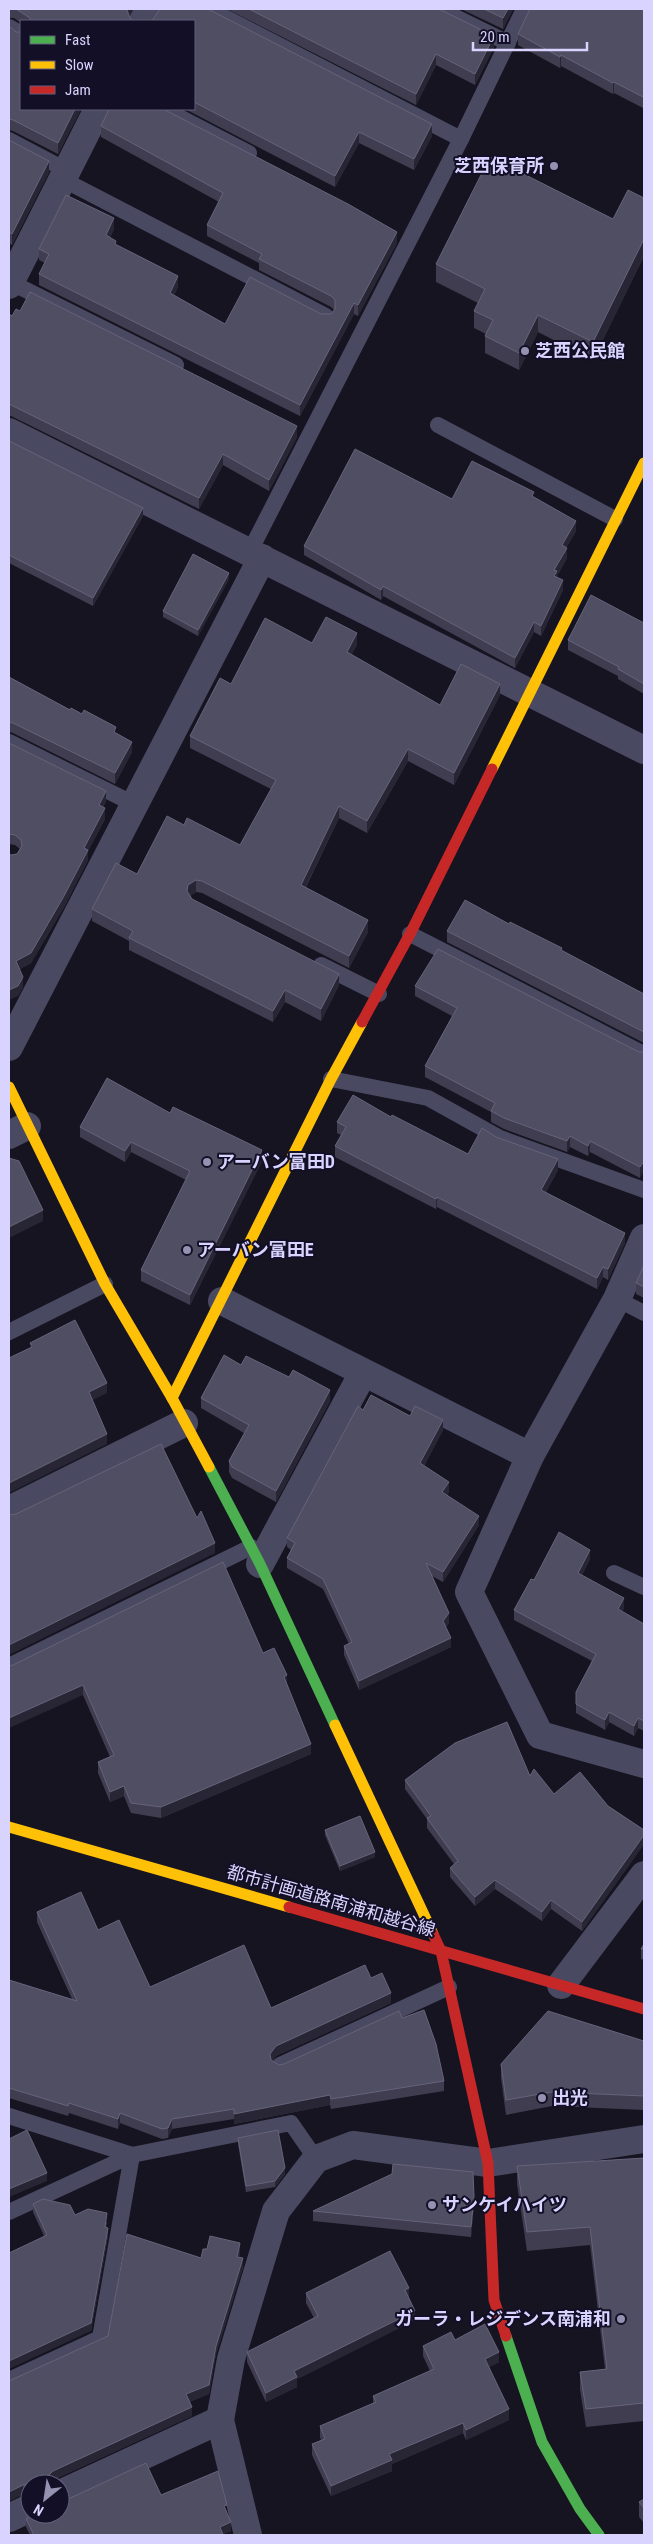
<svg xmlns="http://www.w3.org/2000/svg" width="653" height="2544" font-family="'Roboto Condensed','Noto Sans JP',sans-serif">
<rect width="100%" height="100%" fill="#161421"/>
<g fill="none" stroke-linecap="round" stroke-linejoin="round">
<g stroke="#4a4962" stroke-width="16">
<polyline points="209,9 461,139"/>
<polyline points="439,9 508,43"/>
<polyline points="9,27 21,34"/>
<polyline points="164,109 249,153"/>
<polyline points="9,140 66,170"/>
<polyline points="62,179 326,316"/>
<polyline points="10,282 176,365"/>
<polyline points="438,425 615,519"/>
<polyline points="249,553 461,139 524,9"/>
<polyline points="9,742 134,804"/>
<polyline points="410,934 644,1054"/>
<polyline points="321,965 379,994"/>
<polyline points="331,1079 428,1098 500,1138 644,1190"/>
<polyline points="617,1299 644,1313"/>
<polyline points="9,1332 105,1284"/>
<polyline points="614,1573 644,1587"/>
<polyline points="9,1666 251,1547"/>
<polyline points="280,2065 449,1987"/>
<polyline points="9,2116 132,2155 291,2123 316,2159"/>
<polyline points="9,2212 132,2155 100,2338 9,2380"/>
</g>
<g stroke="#4a4962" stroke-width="28">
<polyline points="143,21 149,9"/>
<polyline points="9,285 98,109"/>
<polyline points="9,432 644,750"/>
<polyline points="9,1047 262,558"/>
<polyline points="9,1135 27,1126"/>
<polyline points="644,1238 617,1299 530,1456 469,1592 540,1735 644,1764"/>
<polyline points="222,1301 530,1456"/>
<polyline points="9,1510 184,1423"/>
<polyline points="260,1564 363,1373"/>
<polyline points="561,1985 644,1875"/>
<polyline points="60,2494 220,2420"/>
<polyline points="9,2518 30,2508"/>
<polyline points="248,2535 220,2420 231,2359 276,2211 316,2159 353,2145 488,2163 644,2139"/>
</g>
<g stroke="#4caf50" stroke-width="11">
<polyline points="209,1467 260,1564 335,1725"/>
<polyline points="506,2336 542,2442 580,2509 599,2535"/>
</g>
<g stroke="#ffc107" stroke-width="11">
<polyline points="492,769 644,463"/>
<polyline points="9,1087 105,1284 172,1398 209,1467"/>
<polyline points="172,1398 331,1079 362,1022"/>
<polyline points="335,1725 433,1934"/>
<polyline points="9,1827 289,1907"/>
</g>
<g stroke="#c62828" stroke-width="11">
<polyline points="362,1022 410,934 492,769"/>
<polyline points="289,1907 644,2009"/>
<polyline points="433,1934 441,1951 488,2163 494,2300 506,2336"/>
</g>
</g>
<g fill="#403d50">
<polygon points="9,9 132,9 129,17 133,21 21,21 21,23 14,18 9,18"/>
<polygon points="227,9 439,9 494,47 475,85 436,65 416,105"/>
<polygon points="461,9 513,9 503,29"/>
<polygon points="644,9 644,107 643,108 614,93 613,94 561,66 560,68 518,45 518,34"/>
<polygon points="194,21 432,136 414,170 359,143 335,187 185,109 194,109"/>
<polygon points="9,26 21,109 81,109 58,154 13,131 9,130"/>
<polygon points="101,126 397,243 358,316 354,314 300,416 39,285 39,274 45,263 39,260 39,249 114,229 110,237 116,245 178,287 174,295 225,324 321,314 331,314 334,310 331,307 259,270 259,263 207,236 207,225 219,202 101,137"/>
<polygon points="9,140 49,172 12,245 9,243"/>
<polygon points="644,198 644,256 593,360 538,332 519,370 485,353 485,336 486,334 474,328 474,311 478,303 436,282 436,264 613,219"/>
<polygon points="20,311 297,437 269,491 223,465 199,509 9,415 9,314 12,316"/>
<polygon points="9,441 143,516 93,606 9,563"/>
<polygon points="534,497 576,531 566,548 567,558 557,576 563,590 541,636 534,632 515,668 383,596 381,600 304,555 304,546 452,499"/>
<polygon points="229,579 198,636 163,617 163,611"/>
<polygon points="644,623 644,694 618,679 618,676 568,650 568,640"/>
<polygon points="312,643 357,645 351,655 440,705 500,695 454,785 408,761 367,833 339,818 306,887 368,932 349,968 202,893 196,892 190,896 192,899 339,985 321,1021 285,1002 273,1022 129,950 129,941 92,921 92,909 137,874 184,825 240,845 271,789 190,748 190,736 231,684"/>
<polygon points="9,677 116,734 132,752 115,784 13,733 9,732"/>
<polygon points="9,743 106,801 103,807 105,819 88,851 88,860 64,907 31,963 20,969 23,987 18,996 11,855 17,854 20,849 15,845 9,844"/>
<polygon points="509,924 562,951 644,994 644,1043 447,942 447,931"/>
<polygon points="415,986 639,1052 644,1052 640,1178 590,1152 588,1156 570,1147 567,1152 504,1129 491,1122 491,1112 425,1077 425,1066 452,1016 415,996"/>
<polygon points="170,1113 262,1161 190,1305 141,1281 141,1270 186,1180 131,1152 125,1162 80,1137 80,1127"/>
<polygon points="391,1117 468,1154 558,1170 546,1192 625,1243 608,1280 603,1277 597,1289 437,1207 436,1209 335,1157 335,1146 341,1135 337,1133 337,1122"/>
<polygon points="644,1265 644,1298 636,1294 636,1283"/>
<polygon points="241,1365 289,1377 330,1401 276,1502 232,1478 229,1472 229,1461 244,1433 201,1408 201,1398"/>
<polygon points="363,1410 410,1416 443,1430 424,1466 449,1492 447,1495 479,1525 443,1582 432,1576 449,1623 446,1627 451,1647 359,1690 344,1655 344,1646 349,1644 323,1589 287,1568 287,1558 291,1550 287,1547 287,1538"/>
<polygon points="590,1559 582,1575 624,1608 622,1612 644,1624 644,1731 638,1728 634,1736 609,1722 605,1730 576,1713 576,1692 592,1661 514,1620 514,1610 534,1580"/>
<polygon points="263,1653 287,1684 311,1754 161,1818 131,1813 124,1796 110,1802 98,1773 98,1762 110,1757 83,1695 9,1666"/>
<polygon points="530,1776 554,1794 608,1806 644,1830 644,1844 582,1931 551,1909 542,1921 495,1889 475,1906 450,1877 450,1868 454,1864 427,1828 427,1819 405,1789 405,1780"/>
<polygon points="325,1830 375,1857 340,1871 325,1835"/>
<polygon points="37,1912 98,1930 150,1987 271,2008 371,1978 391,2003 276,2056 272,2061 279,2065 284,2064 402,2018 444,2081 444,2091 331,2109 330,2105 234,2124 234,2119 172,2129 168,2138 162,2139 120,2123 118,2129 69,2113 68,2116 9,2098 9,1980 72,1999 37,1922"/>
<polygon points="644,1944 644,1960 641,1959 641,1949"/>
<polygon points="644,2041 644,2110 552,2106 506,2115 501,2078 501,2064"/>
<polygon points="238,2138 285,2174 275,2187 246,2192 238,2144"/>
<polygon points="644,2158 644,2421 586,2427 580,2390 580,2372 605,2369 590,2245 527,2251 517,2184 517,2166"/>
<polygon points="33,2204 75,2215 107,2222 106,2227 108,2236 91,2331 44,2236 33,2212"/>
<polygon points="474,2205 471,2237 313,2221 313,2211"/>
<polygon points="240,2252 239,2258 243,2267 216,2354 209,2394 189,2402 192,2416 53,2480 49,2484 30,2484 30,2493 23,2494 9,2501 108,2336 201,2258"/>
<polygon points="306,2293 409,2298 408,2298 415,2320 297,2379 297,2387 266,2402 247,2362 247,2352 314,2318 306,2303"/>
<polygon points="455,2340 499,2362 489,2367 509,2420 466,2440 463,2433 392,2464 392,2471 331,2496 312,2455 312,2444 321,2440 320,2437 320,2426 373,2404 373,2396 430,2371 423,2356 423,2346"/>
<polygon points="161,2495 227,2513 231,2531 223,2534 223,2535 30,2535 26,2527 26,2519"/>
<polygon points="644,2499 644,2523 639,2517 639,2502"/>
</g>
<g fill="#282635">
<polygon points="128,9 132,9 128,21 127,10"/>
<polygon points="508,9 513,9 503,29 503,18"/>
<polygon points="494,36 494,47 475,85 475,74"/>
<polygon points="436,54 436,65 416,105 416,94"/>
<polygon points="561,55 561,66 560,68 560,57"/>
<polygon points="614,82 614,93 613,94 613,83"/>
<polygon points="644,96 644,107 643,108 643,97"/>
<polygon points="75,109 81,109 58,154 58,143"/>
<polygon points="432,124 432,136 414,170 414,159"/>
<polygon points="359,132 359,143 335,187 335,176"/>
<polygon points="49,161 49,172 12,245 12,234"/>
<polygon points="114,218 114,229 106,246 106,235"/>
<polygon points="397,232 397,243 358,316 358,305"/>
<polygon points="644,239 644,256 593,360 593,342"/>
<polygon points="178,276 178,287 170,304 170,293"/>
<polygon points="354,303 354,314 300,416 300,405"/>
<polygon points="538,315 538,332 519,370 519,353"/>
<polygon points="297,426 297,437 269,491 269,480"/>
<polygon points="223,454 223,465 199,509 199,498"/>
<polygon points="143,508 143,516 93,606 93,598"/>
<polygon points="576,521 576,531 562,555 562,545"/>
<polygon points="567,548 567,558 557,576 557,581 554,585 554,570"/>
<polygon points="229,573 229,579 198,636 198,630"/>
<polygon points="563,580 563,590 541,636 541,626"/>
<polygon points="383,586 383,596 381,600 381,590"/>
<polygon points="534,622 534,632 515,668 515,658"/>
<polygon points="357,633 357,645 347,664 347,652"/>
<polygon points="500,684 500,695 454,785 454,773"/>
<polygon points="132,742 132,752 115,784 115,773"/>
<polygon points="408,749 408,761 367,833 367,821"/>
<polygon points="106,791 106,801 99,815 99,805"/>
<polygon points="339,806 339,818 301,896 301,885"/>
<polygon points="105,808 105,819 88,851 88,860 64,907 31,963 16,971 16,961 84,848"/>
<polygon points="196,880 196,892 188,897 187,891 188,885"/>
<polygon points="368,920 368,932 349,968 349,956"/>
<polygon points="339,974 339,985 321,1021 321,1009"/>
<polygon points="23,977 23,987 18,996 9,1000 9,990"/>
<polygon points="285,990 285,1002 273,1022 273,1011"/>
<polygon points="570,1136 570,1147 567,1152 567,1141"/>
<polygon points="590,1141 590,1152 588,1156 588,1146"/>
<polygon points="131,1142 131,1152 125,1162 125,1151"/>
<polygon points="262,1150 262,1161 190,1305 190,1295"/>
<polygon points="558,1159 558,1170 541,1201 541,1190"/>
<polygon points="644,1161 644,1171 640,1178 640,1167"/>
<polygon points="437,1197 437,1207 436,1209 436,1199"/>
<polygon points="43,1210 43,1221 9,1238 9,1227"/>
<polygon points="625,1233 625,1243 608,1280 608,1269"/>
<polygon points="603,1267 603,1277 597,1289 597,1278"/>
<polygon points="107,1383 107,1393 89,1402 89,1392"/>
<polygon points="330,1390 330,1401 276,1502 276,1491"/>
<polygon points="443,1420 443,1430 420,1473 420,1463"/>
<polygon points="107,1434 107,1444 9,1493 9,1483"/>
<polygon points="449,1482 449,1492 442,1502 442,1492"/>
<polygon points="479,1516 479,1525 443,1582 443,1572"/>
<polygon points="215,1543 215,1553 9,1655 9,1645"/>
<polygon points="590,1550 590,1559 578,1583 578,1573"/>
<polygon points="624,1598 624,1608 618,1619 618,1609"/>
<polygon points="449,1613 449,1623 443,1630 443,1621"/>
<polygon points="451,1638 451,1647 359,1690 359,1681"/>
<polygon points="287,1675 287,1686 284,1677"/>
<polygon points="83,1685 83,1695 9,1728 9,1718"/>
<polygon points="609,1712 609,1722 605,1730 605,1720"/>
<polygon points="638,1718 638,1728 634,1736 634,1726"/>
<polygon points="311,1744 311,1754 161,1818 161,1807"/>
<polygon points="124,1786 124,1796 110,1802 110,1792"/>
<polygon points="644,1835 644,1844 582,1931 582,1922"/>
<polygon points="375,1852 375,1857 340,1871 340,1866"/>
<polygon points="495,1880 495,1889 475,1906 475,1897"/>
<polygon points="551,1900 551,1909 542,1921 542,1912"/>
<polygon points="391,1993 391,2003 276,2056 270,2064 270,2054 276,2046"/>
<polygon points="330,2095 330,2105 234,2124 234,2114"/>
<polygon points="120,2113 120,2123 118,2129 118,2119"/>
<polygon points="172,2119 172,2129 168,2138 168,2128"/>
<polygon points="285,2168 285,2174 275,2187 275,2181"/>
<polygon points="47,2173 47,2181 9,2197 9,2189"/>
<polygon points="474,2196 474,2205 471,2237 471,2227"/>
<polygon points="108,2228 108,2236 91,2331 9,2369 9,2361"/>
<polygon points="240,2243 240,2252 237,2266 237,2257"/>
<polygon points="243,2258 243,2267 216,2354 209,2394 186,2403 186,2394 216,2346"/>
<polygon points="409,2288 409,2298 405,2300 405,2290"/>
<polygon points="415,2311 415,2320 297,2379 297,2387 266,2402 266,2393 294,2371"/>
<polygon points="499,2352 499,2362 485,2369 485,2359"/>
<polygon points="192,2407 192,2416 53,2480 49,2484 45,2484 47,2477 53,2471"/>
<polygon points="509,2409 509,2420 466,2440 466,2430"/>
<polygon points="463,2423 463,2433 392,2464 392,2471 331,2496 331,2486 389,2454"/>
<polygon points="23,2485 23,2494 9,2501 9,2492"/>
<polygon points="231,2522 231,2531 220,2535 220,2527"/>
</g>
<g fill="#504e63" stroke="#66637b">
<polygon points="16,9 128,9 127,10 130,18 133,21 30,21 30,18"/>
<polygon points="160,9 208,9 432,124 414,159 359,132 335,176 194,102 194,21 152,21"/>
<polygon points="249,9 439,9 494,36 475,74 436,54 416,94"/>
<polygon points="484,9 508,9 503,18"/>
<polygon points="530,9 644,9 644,96 643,97 614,82 613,83 561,55 560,57 518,34"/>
<polygon points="9,26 16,32 21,32 21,109 75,109 58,143 13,120 9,119"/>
<polygon points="109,109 163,109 348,204 397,232 358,305 354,303 300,405 39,274 49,254 39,249 66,195 114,218 106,235 116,241 115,244 178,276 170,293 225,324 250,277 321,314 331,314 335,309 335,300 331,296 259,259 262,254 207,225 223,193 101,126"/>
<polygon points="9,140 49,161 12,234 9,232"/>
<polygon points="490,157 613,219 628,190 644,198 644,239 593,342 538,315 519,353 485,336 493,320 474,311 485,289 436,264"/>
<polygon points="30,292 297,426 269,480 223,454 199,498 9,404 9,314 12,316 16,309 20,311"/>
<polygon points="9,441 143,508 93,598 9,555"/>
<polygon points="355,449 452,499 472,461 534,492 532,496 576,521 562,545 567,548 554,570 557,571 554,576 563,580 541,626 534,622 515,658 383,586 381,590 304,546"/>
<polygon points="193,554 229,573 198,630 163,611"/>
<polygon points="591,595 644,623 644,684 618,669 619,667 568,640"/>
<polygon points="326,617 357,633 347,652 440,705 461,664 500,684 454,773 408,749 367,821 339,806 301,885 368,920 349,956 202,881 196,880 188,885 187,891 192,899 339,974 321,1009 285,990 273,1011 129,938 133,931 92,909 116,863 137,874 167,816 184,825 187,818 240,845 276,780 190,736 220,678 231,684 265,618 312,643"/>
<polygon points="9,677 70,710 71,708 82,714 84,710 116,727 114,732 132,742 115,773 13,723 9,722"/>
<polygon points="9,743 106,791 99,805 105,808 84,848 88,850 64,896 31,953 16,961 23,977 18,986 9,990 9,854 11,855 17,854 22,846 21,840 15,835 9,834"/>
<polygon points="465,900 509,924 510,922 562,948 561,950 644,994 644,1032 447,931"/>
<polygon points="438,949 639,1052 644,1052 644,1161 640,1167 590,1141 588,1146 570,1136 567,1141 504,1118 491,1111 495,1103 425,1066 457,1008 415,986"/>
<polygon points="107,1078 170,1113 173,1107 262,1150 190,1295 141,1270 190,1171 131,1142 125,1151 80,1127"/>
<polygon points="353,1095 391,1117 392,1115 468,1154 482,1128 496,1137 558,1159 541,1190 625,1233 608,1269 603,1267 597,1278 437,1197 436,1199 335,1146 346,1127 337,1122"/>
<polygon points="9,1158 19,1161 43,1210 9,1227"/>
<polygon points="644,1265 644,1287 636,1283"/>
<polygon points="75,1320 107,1383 89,1392 107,1434 9,1483 9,1358 32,1347 30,1343"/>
<polygon points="224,1355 241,1365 246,1356 289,1377 293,1370 330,1390 276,1491 232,1467 229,1461 249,1425 201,1398"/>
<polygon points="371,1395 410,1416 415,1406 443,1420 420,1463 449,1482 442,1492 479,1516 443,1572 426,1563 449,1613 443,1621 451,1638 359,1681 344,1646 352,1642 323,1579 287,1558 295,1543 287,1538 358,1406 363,1410"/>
<polygon points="161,1444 197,1518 201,1511 215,1543 9,1645 9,1515 16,1514"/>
<polygon points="559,1532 590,1550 578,1573 624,1598 618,1609 644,1624 644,1721 638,1718 634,1726 609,1712 605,1720 576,1704 576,1692 596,1654 514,1610 531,1579 534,1580"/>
<polygon points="223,1562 263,1653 274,1648 287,1675 284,1677 311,1744 161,1807 131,1803 124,1786 110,1792 98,1762 114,1755 83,1685 9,1718 9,1666 13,1665"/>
<polygon points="507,1722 530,1776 534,1769 554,1794 580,1772 608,1806 644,1830 644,1835 582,1922 551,1900 542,1912 495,1880 475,1897 450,1868 458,1861 427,1818 431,1816 405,1780 455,1743"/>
<polygon points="360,1816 375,1852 340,1866 325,1830"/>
<polygon points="81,1892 98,1930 119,1920 150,1987 244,1945 271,2008 365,1965 371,1978 382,1973 391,1993 276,2046 270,2054 271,2060 279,2065 284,2064 399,2011 402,2018 424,2010 436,2044 444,2081 331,2099 330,2095 234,2114 234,2109 172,2119 168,2128 162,2129 120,2113 118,2119 69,2103 68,2106 9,2088 9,1980 77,2001 37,1912"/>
<polygon points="644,1944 644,1949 641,1949"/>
<polygon points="548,2011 644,2041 644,2096 552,2092 506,2100 501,2064"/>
<polygon points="27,2130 47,2173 9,2189 9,2139"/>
<polygon points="278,2130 285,2168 275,2181 246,2186 238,2138"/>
<polygon points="644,2158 644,2403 586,2409 580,2372 607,2369 590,2227 527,2232 517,2166"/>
<polygon points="393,2164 473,2172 474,2196 471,2227 313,2211 392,2174"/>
<polygon points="43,2199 70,2205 75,2215 88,2209 107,2213 105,2227 108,2228 91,2323 9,2361 9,2253 47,2235 33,2204"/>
<polygon points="127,2234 201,2258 203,2249 207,2249 210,2236 240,2243 237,2257 243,2258 216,2346 209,2385 186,2394 192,2407 53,2471 47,2477 45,2484 31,2484 23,2485 9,2492 9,2381 108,2336"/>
<polygon points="390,2251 409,2288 405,2290 415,2311 294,2371 297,2377 266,2393 247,2352 318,2316 306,2293"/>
<polygon points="485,2324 499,2352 485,2359 509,2409 466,2430 463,2423 389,2454 392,2460 331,2486 312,2444 325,2439 320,2426 376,2402 373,2396 434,2369 423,2346 451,2332 455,2340"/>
<polygon points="146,2463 161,2495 218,2471 227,2505 224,2506 231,2522 220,2527 223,2535 34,2535 26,2519 33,2514 60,2514 60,2501 66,2500"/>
<polygon points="644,2499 644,2508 639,2502"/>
</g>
<g fill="#9591b1" stroke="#130f26" stroke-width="2">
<circle cx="554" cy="166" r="5"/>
<circle cx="525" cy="351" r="5"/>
<circle cx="207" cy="1162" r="5"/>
<circle cx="187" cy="1250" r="5"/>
<circle cx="542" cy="2098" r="5"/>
<circle cx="432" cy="2205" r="5"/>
<circle cx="621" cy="2319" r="5"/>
</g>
<g text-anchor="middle" stroke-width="4" stroke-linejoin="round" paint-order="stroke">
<g font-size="18" font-weight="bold" fill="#d9d4ff" stroke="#130f26" text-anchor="start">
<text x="544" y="172" text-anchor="end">芝西保育所</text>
<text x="535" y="357">芝西公民館</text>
<text x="217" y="1168">アーバン富田D</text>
<text x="197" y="1256">アーバン富田E</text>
<text x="552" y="2104">出光</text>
<text x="442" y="2211">サンケイハイツ</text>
<text x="611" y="2325" text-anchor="end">ガーラ・レジデンス南浦和</text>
</g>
<g font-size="18" fill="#d9d4ff" stroke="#130f26">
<text transform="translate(331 1901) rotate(16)" y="6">都市計画道路南浦和越谷線</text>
</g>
</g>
<rect width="653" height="2544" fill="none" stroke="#d9d4ff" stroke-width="20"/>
<rect x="20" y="20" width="175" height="90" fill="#130f26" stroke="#625e7d"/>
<rect x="30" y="36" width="25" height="8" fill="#4caf50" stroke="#625e7d"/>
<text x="65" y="45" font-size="15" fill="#d9d4ff">Fast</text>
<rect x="30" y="61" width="25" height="8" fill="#ffc107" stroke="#625e7d"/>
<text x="65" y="70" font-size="15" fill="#d9d4ff">Slow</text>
<rect x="30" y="86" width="25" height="8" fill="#c62828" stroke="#625e7d"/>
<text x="65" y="95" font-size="15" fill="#d9d4ff">Jam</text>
<g transform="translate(45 2499) rotate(210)"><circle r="24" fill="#130f26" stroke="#625e7d"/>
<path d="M0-4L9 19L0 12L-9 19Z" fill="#9591b1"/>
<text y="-8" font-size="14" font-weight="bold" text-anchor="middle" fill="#d9d4ff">N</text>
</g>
<path d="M473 42v8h114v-8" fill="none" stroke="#d9d4ff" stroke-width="2.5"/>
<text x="480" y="42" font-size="15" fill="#d9d4ff" stroke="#130f26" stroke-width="4" paint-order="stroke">20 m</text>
</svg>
